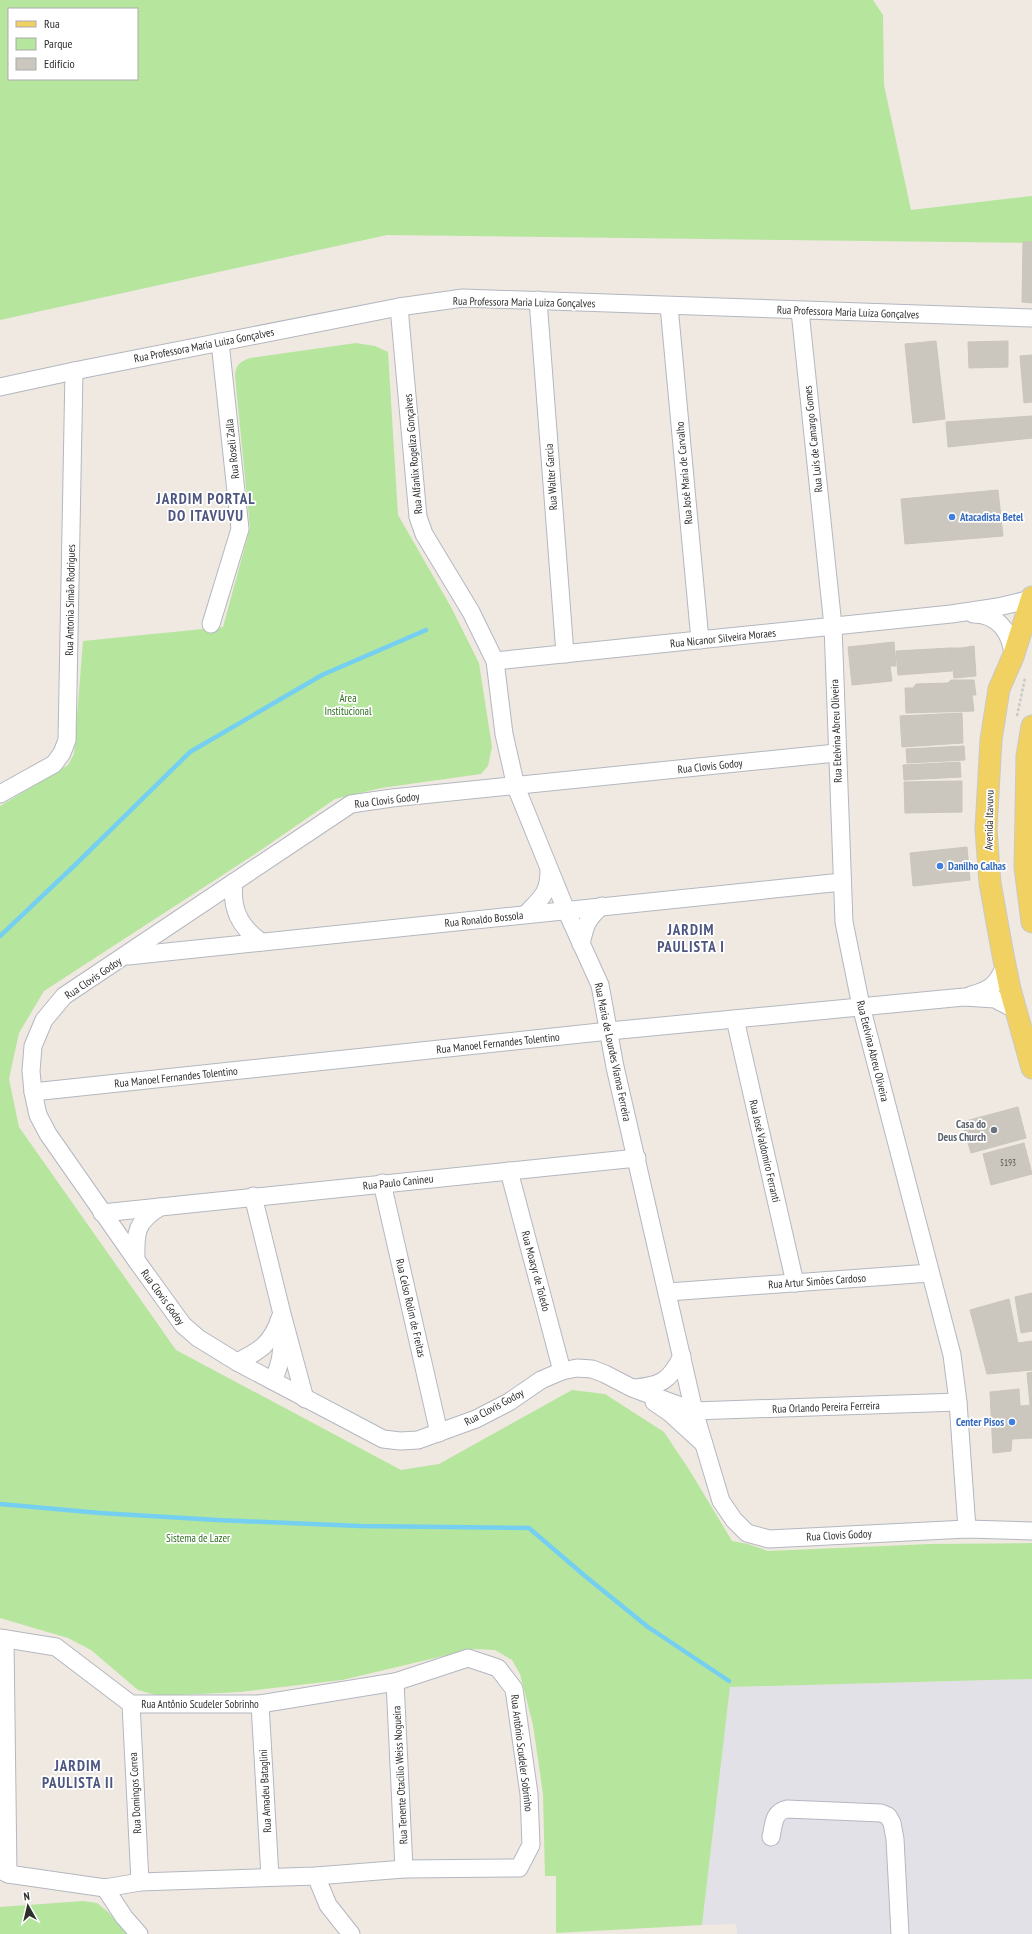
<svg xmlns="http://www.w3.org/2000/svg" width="1032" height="1934" font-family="'PT Sans Narrow',sans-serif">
<rect width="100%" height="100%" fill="#efe9e1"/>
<polygon fill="#e3e1e8" points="1032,1679 1032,1934 737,1934 736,1924 702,1925 730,1687"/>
<g fill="#b6e59e" fill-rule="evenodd">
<path d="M0,0H873L883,15L884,85L911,210L1032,196V243L387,235L0,320ZM9,9H137V79H9Z"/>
<path d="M356,343L375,346L388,352L398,515L451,607L479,663L492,747L488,766L481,774L381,788L335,799L252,856L44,991L19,1033L9,1079L19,1127L176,1350L401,1470L439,1464L572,1390L605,1394L664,1432L690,1471L732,1541L748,1544L768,1551L930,1544L1032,1543V1679L730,1687L702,1925L556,1933V1876H545L543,1794L533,1725L520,1674L512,1660L495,1650L473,1649L342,1680L240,1692L159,1696L138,1690L91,1650L68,1638L0,1618V806L68,765L74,754L83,641L223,627L250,528L235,376C236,365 239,362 250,358Z"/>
<polygon points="83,1901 97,1903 108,1912 127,1934 0,1934 0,1907"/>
</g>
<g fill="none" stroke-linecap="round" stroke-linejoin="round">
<g stroke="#75cff0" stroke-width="4.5">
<polyline points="0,936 75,865 190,752 322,675 426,630"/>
<polyline points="0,1504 100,1513 217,1520 360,1526 529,1528 585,1576 648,1627 729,1681"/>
</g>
</g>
<g fill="#cbc7bf" stroke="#cbc5ba">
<polygon points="1023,242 1032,242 1032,303 1022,302"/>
<polygon points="936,341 945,419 913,423 905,344"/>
<polygon points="1008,341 1008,367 969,368 968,342"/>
<polygon points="1032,355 1032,402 1024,403 1020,356"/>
<polygon points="1032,416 1032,438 948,447 946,422"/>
<polygon points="998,490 1003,536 905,544 901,499"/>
<polygon points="894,642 896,666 890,666 892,681 852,685 848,647"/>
<polygon points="974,646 976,676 954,678 950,648 961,648"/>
<polygon points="950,648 952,671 898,675 896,651"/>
<polygon points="951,680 974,680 976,695 972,695 974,711 906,713 905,688 913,688 916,684 948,683"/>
<polygon points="962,713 963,743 902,747 900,716"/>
<polygon points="964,746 965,760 907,763 906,749"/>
<polygon points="960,762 961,777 904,780 903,765"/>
<polygon points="962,781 962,812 905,813 904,782"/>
<polygon points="967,847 970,880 913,886 910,853"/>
<polygon points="1018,1107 1026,1138 971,1153 962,1122"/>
<polygon points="1024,1143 1032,1174 991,1185 983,1154"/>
<polygon points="1032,1293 1032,1331 1021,1333 1015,1297"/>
<polygon points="1009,1299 1018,1343 1032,1341 1032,1370 987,1374 970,1310"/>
<polygon points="1032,1372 1032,1405 1030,1405 1027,1373"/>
<polygon points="1019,1389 1020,1406 1032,1405 1032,1438 1012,1439 1011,1451 993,1453 990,1392"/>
</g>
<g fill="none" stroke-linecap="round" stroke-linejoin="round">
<g stroke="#b4b7c1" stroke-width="19">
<g id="minor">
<polyline points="538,300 565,654"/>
<polyline points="669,306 700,640"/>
<polyline points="399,307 418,517 424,534 471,612 495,661 504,734 516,787 566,910 600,985 615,1067 694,1411 721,1501 734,1520 747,1533 769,1539 967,1529 1032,1531"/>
<polyline points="800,311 833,626 844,922 861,1006 952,1355 958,1402 967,1529"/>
<polyline points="0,387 74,371 399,307 463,298 1032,318"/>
<path d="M973,614C999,614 1012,634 1013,657"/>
<polyline points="211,624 240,529 220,342"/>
<polyline points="495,661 951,614 998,607 1031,599"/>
<polyline points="836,753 392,798 351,804 64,996 44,1020 33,1046 31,1071 33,1092 38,1115 48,1134 136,1260 183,1325 198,1338 237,1362 383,1439 400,1441 418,1440 476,1419 509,1402 541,1380 562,1371 577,1368 592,1369 605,1374 632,1388 694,1411 958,1402"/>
<polyline points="0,794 54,764 62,753 67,740 74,371"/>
<path d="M234,882C231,909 239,926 261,942"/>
<path d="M526,914C541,898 549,894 549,870"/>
<path d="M581,944C585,926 587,918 602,906"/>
<polyline points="128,956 842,882"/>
<path d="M971,995C991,990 997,984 1005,966"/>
<polyline points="735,1019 795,1283"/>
<polyline points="33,1092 609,1031 964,997 995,999 1016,1010"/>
<polyline points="509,1171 562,1371"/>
<polyline points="382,1183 439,1433"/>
<polyline points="253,1196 282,1314 305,1399"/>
<polyline points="102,1213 637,1158"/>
<path d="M136,1260C135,1232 136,1222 160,1207"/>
<polyline points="668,1292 930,1273"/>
<path d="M237,1362C260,1351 272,1343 280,1318"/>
<path d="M273,1381C280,1365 283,1352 282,1334"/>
<path d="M634,1388C660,1386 670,1381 682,1356"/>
<polyline points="654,1402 670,1413 704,1444"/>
<polyline points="0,1638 56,1647 131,1704 260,1704 395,1682 468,1658 498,1668 514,1689 529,1794 531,1845 519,1868 404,1869 316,1876 140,1882 105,1888 8,1874 0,1870"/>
<polyline points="5,1639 8,1874"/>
<polyline points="395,1682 404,1869"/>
<polyline points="131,1704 140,1882"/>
<polyline points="260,1704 270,1877"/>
<path d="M771,1837C774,1824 773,1812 787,1809L881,1813L888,1816L892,1823L895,1839L900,1934"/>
<polyline points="316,1876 328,1905 351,1934"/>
<polyline points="105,1888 124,1917 139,1934"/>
</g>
</g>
<g stroke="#c9c9c9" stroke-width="23">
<g id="major">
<polyline points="1032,597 1013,657 999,689 991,740 986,829 990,883 1003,955 1010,989 1032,1068"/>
<polyline points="1032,726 1027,756 1025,867 1032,922"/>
</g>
</g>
<polyline stroke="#c9c9c9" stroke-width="2.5" stroke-dasharray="3 2" stroke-linecap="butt" points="1017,716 1025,678"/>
<use href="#minor" stroke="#fff" stroke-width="17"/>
<use href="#major" stroke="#f2d163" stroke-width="21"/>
</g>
<g fill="#3f7fe0" stroke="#fff" stroke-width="1.5">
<circle cx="952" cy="517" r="4"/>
<circle cx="940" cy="866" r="4"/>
<circle cx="1012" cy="1422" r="4"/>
</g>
<circle fill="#6b7280" stroke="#fff" stroke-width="1.5" cx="994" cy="1130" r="4"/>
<g text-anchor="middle" stroke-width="3.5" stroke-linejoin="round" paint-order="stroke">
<g font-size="9" fill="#555452">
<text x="1008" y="1166">5193</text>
</g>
<g font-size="11" fill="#2e2e2e" stroke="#fff">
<text transform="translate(524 302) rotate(1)" y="4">Rua Professora Maria Luiza Gonçalves</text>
<text transform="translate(848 312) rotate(2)" y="4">Rua Professora Maria Luiza Gonçalves</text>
<text transform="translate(204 345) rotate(-11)" y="4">Rua Professora Maria Luiza Gonçalves</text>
<text transform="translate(813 439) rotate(-96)" y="4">Rua Luís de Camargo Gomes</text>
<text transform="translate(232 449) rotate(-96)" y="4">Rua Roseli Zalla</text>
<text transform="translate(413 454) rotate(-95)" y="4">Rua Alfanlix Rogeliza Gonçalves</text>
<text transform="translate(684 473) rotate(-95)" y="4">Rua José Maria de Carvalho</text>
<text transform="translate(551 477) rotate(-94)" y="4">Rua Walter Garcia</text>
<text transform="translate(70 600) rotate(-89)" y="4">Rua Antonia Simão Rodrigues</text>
<text transform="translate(723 638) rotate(-6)" y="4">Rua Nicanor Silveira Moraes</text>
<text transform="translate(836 731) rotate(-92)" y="4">Rua Etelvina Abreu Oliveira</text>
<text transform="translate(710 766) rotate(-6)" y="4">Rua Clovis Godoy</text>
<text transform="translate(387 800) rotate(-7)" y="4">Rua Clovis Godoy</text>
<text transform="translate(989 820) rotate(-89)" y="4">Avenida Itavuvu</text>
<text transform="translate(484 919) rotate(-6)" y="4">Rua Ronaldo Bossola</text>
<text transform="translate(93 978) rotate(-34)" y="4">Rua Clovis Godoy</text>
<text transform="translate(498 1043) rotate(-6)" y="4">Rua Manoel Fernandes Tolentino</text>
<text transform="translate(873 1051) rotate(76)" y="4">Rua Etelvina Abreu Oliveira</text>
<text transform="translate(613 1052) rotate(78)" y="4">Rua Maria de Lourdes Vianna Ferreira</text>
<text transform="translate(176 1077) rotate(-6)" y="4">Rua Manoel Fernandes Tolentino</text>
<text transform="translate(765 1151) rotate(77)" y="4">Rua José Valdomiro Ferranti</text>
<text transform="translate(398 1182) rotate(-6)" y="4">Rua Paulo Canineu</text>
<text transform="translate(536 1271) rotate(75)" y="4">Rua Moacyr de Toledo</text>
<text transform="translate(817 1281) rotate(-4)" y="4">Rua Artur Simões Cardoso</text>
<text transform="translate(163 1297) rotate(54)" y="4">Rua Clovis Godoy</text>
<text transform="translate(411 1308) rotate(77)" y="4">Rua Celso Rolim de Freitas</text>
<text transform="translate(494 1407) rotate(-28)" y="4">Rua Clovis Godoy</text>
<text transform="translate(826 1407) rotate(-2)" y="4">Rua Orlando Pereira Ferreira</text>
<text transform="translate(839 1535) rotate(-3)" y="4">Rua Clovis Godoy</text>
<text x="200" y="1708">Rua Antônio Scudeler Sobrinho</text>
<text transform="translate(522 1753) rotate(83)" y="4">Rua Antônio Scudeler Sobrinho</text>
<text transform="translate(400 1775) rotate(-93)" y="4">Rua Tenente Otacilio Weiss Nogueira</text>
<text transform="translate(265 1791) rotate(-93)" y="4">Rua Amadeu Bataglini</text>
<text transform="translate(135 1793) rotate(-93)" y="4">Rua Domingos Correa</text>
</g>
<g font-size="11" font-weight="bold" fill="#366cbe" stroke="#fff" text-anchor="start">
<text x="960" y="521">Atacadista Betel</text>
<text x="948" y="870">Danilho Calhas</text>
<text x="1004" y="1426" text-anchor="end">Center Pisos</text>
</g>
<g font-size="11" fill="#2c6e1b" stroke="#fff">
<text x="348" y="702">Área<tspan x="348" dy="13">Institucional</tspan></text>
<text x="198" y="1542">Sistema de Lazer</text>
</g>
<g font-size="11" font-weight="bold" fill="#5b616d" stroke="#fff" text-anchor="end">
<text x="986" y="1128">Casa do<tspan x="986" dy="13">Deus Church</tspan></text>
</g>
<g font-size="15" font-weight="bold" letter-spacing="1" fill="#4d5680" stroke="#fff">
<text x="206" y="504">JARDIM PORTAL<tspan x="206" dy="17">DO ITAVUVU</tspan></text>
<text x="691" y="935">JARDIM<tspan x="691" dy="17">PAULISTA I</tspan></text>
<text x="78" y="1771">JARDIM<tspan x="78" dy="17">PAULISTA II</tspan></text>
</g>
</g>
<rect x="8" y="8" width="130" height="72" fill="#ffffff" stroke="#ababab"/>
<rect x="16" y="21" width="20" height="6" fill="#f2d163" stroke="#ababab"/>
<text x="44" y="28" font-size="12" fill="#2e2e2e">Rua</text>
<rect x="16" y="38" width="20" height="12" fill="#b6e59e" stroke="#ababab"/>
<text x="44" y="48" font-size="12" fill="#2e2e2e">Parque</text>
<rect x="16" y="58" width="20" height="12" fill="#cbc7bf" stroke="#ababab"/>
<text x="44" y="68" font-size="12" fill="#2e2e2e">Edifício</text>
<g transform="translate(28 1906) rotate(352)" stroke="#ffffff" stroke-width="3" paint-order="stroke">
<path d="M0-3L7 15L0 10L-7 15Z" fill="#2e2e2e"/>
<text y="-6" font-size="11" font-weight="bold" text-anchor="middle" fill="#2e2e2e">N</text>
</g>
</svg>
